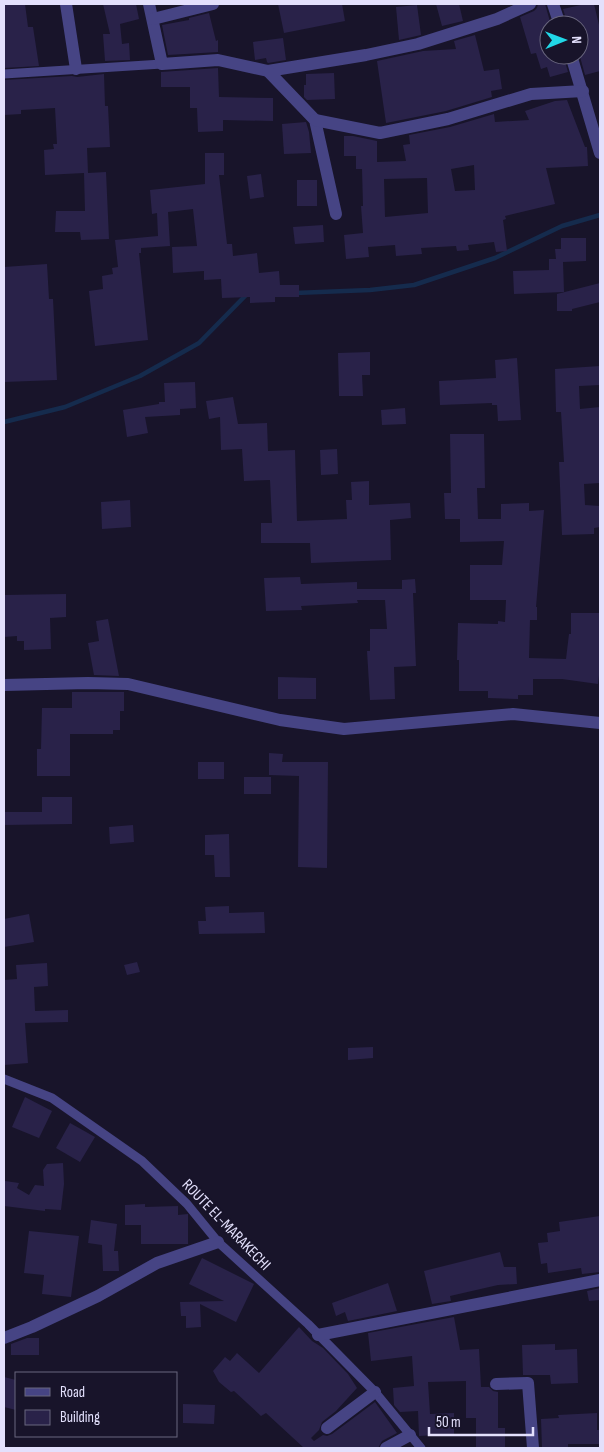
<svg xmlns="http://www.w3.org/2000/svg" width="604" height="1452" font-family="'Sofia Sans Condensed',sans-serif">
<rect width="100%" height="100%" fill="#18142a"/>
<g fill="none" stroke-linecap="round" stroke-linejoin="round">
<g stroke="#152b4d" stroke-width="4.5">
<polyline points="295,293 370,290 414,285 495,258 562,226 600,215"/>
<polyline points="4,422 65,407 140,376 199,343 247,294"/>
</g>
</g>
<g fill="#292249" fill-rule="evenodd">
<polygon points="4,4 25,4 28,27 33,27 39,66 4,68"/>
<polygon points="103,4 136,4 139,19 120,24 122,44 129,43 130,60 105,61 103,34 110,34"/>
<polygon points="278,4 342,4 345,21 284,33"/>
<polygon points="436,4 459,4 463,21 442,26"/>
<polygon points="538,4 545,4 551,25 549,25 549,55 563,55 568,72 550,77 547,67 541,69 536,53 531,54 520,17 534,11 537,8"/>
<polygon points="585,4 594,4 600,29 600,71 585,75 579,53 579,25 568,25 563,9"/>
<polygon points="417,5 421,35 399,40 396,7"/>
<polygon points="209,13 216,41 218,40 218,52 168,55 162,25 189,20 189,18"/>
<polygon points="475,35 484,71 499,69 502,89 491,91 492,97 446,111 386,123 377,61 423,51 456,49 454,41"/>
<polygon points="283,38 286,60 268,63 267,62 266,58 255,60 253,42"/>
<polygon points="218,68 219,97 273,98 273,121 223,120 223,131 198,132 197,108 190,108 190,87 161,87 161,72"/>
<polygon points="334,73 335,99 307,100 304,97 304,85 306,85 306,74"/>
<polygon points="104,74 105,106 108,106 110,147 87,148 88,173 106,172 109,239 81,240 80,232 55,232 56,211 85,211 84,173 45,175 44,150 54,149 53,144 57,144 55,108 21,110 21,114 4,115 4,80 72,76 77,77"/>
<path d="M567,100L585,147H587L588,166L546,168L555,204L505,216L506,219L503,220L507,251L496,252L494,242L468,245L469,250L457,251L456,246L421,248L422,254L396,256L395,245L368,247L369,257L346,259L344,235L363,233L361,206H363L362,169H356V156H344V136H353L377,141V162L406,161L403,145L410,144L409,135L450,127L494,114L495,122L529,120L525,111L555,101ZM474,165L475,190L455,191L451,169ZM427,178L428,213L385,217L384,179Z"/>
<polygon points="306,122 309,132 311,153 284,154 282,124"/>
<polygon points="205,153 224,153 224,175 219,175 227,244 232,244 233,256 257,253 259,273 279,271 280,285 299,285 299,297 275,297 275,302 250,303 250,297 222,298 221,279 204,280 204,271 173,273 172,247 197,246 193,209 168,212 170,246 141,248 141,253 139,253 148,340 95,346 89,291 103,289 102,276 113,274 112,268 118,267 115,240 158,236 157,213 152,214 150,190 205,184"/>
<polygon points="261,174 264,197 250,199 247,176"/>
<rect x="297" y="180" width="20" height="26"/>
<polygon points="323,225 324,242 295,244 293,227"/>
<polygon points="561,238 586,238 586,261 563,262 564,292 514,294 513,271 549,270 549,259 556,259 555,249 561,249"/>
<polygon points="47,264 49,299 53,299 57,380 4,382 4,267"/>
<polygon points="600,283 600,302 572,309 572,311 557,311 557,294"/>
<polygon points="370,352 370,375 362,375 363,396 339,396 338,353"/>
<polygon points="517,358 521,420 498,421 497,405 492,405 492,403 440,405 439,381 496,378 495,360"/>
<polygon points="600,366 600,385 579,386 580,409 600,407 600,483 584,484 585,505 600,506 600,527 594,528 594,534 562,535 559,462 564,462 561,412 556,412 555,369"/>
<polygon points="195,382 196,408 180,409 180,415 145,417 148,433 127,437 123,410 159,404 159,402 165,402 164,383"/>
<polygon points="233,397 238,424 267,423 268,451 295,450 297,521 347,519 346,500 352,500 351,482 369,481 369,505 410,503 411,518 390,520 391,560 311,563 310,543 261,543 261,523 272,523 270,480 244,481 242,449 221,450 220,417 209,419 206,401"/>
<polygon points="405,408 406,424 382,425 381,410"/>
<polygon points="450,434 484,434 485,488 477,488 478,519 501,519 501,504 529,503 529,511 544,510 536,607 537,607 537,620 530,620 529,658 566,659 569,634 571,634 571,613 600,613 600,667 598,684 562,679 533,679 533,695 518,695 518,699 488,698 488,691 459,691 459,660 457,660 458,623 498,624 498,621 505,622 506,600 470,600 470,565 502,565 504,541 460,542 460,519 445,519 444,493 451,493"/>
<polygon points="337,449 338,474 321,475 320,450"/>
<polygon points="130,500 131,527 102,529 101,502"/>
<polygon points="300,577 301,584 357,582 357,589 402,589 402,580 415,579 416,593 413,593 416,666 394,667 395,699 370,700 367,651 370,651 370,629 387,629 385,600 357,600 358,603 301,606 302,610 266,611 264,578"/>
<polygon points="66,594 66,617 50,618 51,649 24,650 24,641 17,641 17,636 4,637 4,595"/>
<polygon points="108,619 119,676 94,675 88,643 99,641 96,621"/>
<polygon points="278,677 316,678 316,699 278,699"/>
<polygon points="72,692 124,692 124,711 120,711 120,730 113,730 113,734 70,734 70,776 37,776 37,749 41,749 42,708 72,708"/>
<polygon points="269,753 283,754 282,762 328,762 327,868 298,867 299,776 269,775"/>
<rect x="198" y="762" width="26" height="17"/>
<rect x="244" y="777" width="27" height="17"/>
<polygon points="42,797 72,797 72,824 4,825 4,812 42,812"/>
<polygon points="133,825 134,842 110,844 109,827"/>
<polygon points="229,834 230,877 215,877 214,855 205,855 205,835"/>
<polygon points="229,906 229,913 264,912 265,933 199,934 198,921 206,921 205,907"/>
<polygon points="29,914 34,942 4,947 4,919"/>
<polygon points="137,962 140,972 127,975 124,965"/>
<polygon points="47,963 48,986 34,987 35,1011 68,1010 68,1022 25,1023 28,1063 4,1065 4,980 17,979 16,965"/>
<polygon points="373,1047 373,1058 348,1060 348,1048"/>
<polygon points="25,1097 52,1111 39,1138 12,1127"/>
<polygon points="70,1123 95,1137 80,1162 56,1148"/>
<polygon points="63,1163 64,1184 61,1210 45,1209 45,1211 4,1206 5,1181 19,1183 17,1188 29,1195 35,1185 44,1186 43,1170 47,1164"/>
<polygon points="145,1204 145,1207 178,1206 178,1215 188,1214 188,1244 141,1244 141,1225 125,1225 125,1205"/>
<polygon points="600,1216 600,1239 599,1239 600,1272 582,1274 581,1268 548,1273 547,1263 541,1264 538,1243 548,1242 547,1233 560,1231 559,1222"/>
<polygon points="91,1220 117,1224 114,1251 118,1251 119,1271 103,1271 102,1245 88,1243"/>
<polygon points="29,1231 79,1236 71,1297 42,1294 44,1275 24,1273"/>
<polygon points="500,1252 504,1267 516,1267 517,1284 498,1285 450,1296 451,1301 432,1304 424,1271"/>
<polygon points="202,1258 254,1284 236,1322 200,1304 201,1327 186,1328 186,1316 181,1316 180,1302 224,1301 189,1284"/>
<polygon points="388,1283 397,1311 348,1321 345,1312 336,1316 332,1303"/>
<polygon points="600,1288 600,1300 589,1301 587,1291"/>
<polygon points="454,1317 460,1350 479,1349 481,1387 489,1387 493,1391 498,1392 498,1428 505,1428 505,1448 476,1448 476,1418 466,1418 466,1381 428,1382 430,1414 454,1413 454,1434 419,1436 418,1411 400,1412 394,1405 393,1388 414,1386 412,1356 371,1361 368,1333"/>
<polygon points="299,1327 312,1341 323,1348 348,1374 357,1388 336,1411 322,1422 319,1430 311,1438 314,1441 323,1435 327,1436 332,1434 375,1402 397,1433 382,1441 378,1448 304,1448 266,1413 261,1416 234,1391 231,1392 219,1382 213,1371 225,1357 230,1361 237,1353 259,1373"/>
<polygon points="27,1338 39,1338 39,1355 11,1355 11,1344"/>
<polygon points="555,1344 555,1350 577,1349 578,1383 551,1384 550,1375 523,1375 522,1345"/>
<polygon points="4,1377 16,1380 16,1410 4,1407"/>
<polygon points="183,1404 215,1405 214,1424 183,1423"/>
<polygon points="597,1413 597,1430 600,1430 600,1444 568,1444 568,1448 542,1448 541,1419 559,1418 558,1415"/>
</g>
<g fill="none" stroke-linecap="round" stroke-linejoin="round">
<g stroke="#464484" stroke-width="9">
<polyline points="4,74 162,64"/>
<polyline points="4,1079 52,1098 142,1161 187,1204 218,1242 308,1324 375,1392 421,1448"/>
</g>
<g stroke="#464484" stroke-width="12">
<polyline points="66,4 76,69"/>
<polyline points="149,4 162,64 218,60 268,71 366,55 418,44 497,19 530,4"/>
<polyline points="553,4 560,25"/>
<polyline points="153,19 213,4"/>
<polyline points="571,55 600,153"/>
<polyline points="268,71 315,120 336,214"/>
<polyline points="315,120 380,133 448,119 531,94 583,91"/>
<polyline points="4,685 88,683 128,684 280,720 344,729 513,714 600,723"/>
<polyline points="318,1335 600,1280"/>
<polyline points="4,1338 32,1327 98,1296 157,1263 218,1242"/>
<polyline points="496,1384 528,1383 533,1448"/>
<polyline points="327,1428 375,1392"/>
<polyline points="386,1448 410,1435"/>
</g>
</g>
<g text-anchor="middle" stroke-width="4" stroke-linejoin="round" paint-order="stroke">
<g font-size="16" fill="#e3e0fc" stroke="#18142a">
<text transform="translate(227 1224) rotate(46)" y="6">ROUTE EL-MARAKECHI</text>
</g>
</g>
<rect width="604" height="1452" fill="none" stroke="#e3e0fc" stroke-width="10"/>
<rect x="15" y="1372" width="162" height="65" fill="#18142a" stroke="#69667e"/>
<rect x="25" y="1388" width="25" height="8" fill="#464484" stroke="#69667e"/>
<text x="60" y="1397" font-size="15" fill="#e3e0fc">Road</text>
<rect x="25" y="1410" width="25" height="15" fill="#292249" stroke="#69667e"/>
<text x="60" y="1422" font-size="15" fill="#e3e0fc">Building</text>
<g transform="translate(564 40) rotate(89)"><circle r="24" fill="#18142a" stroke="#69667e"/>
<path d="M0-4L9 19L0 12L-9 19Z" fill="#21d7e7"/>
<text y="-8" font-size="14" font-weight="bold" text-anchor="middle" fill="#e3e0fc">N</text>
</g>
<path d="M429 1427v8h104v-8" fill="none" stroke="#e3e0fc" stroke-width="2.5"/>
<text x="436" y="1427" font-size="15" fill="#e3e0fc" stroke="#18142a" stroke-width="4" paint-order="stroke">50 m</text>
</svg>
